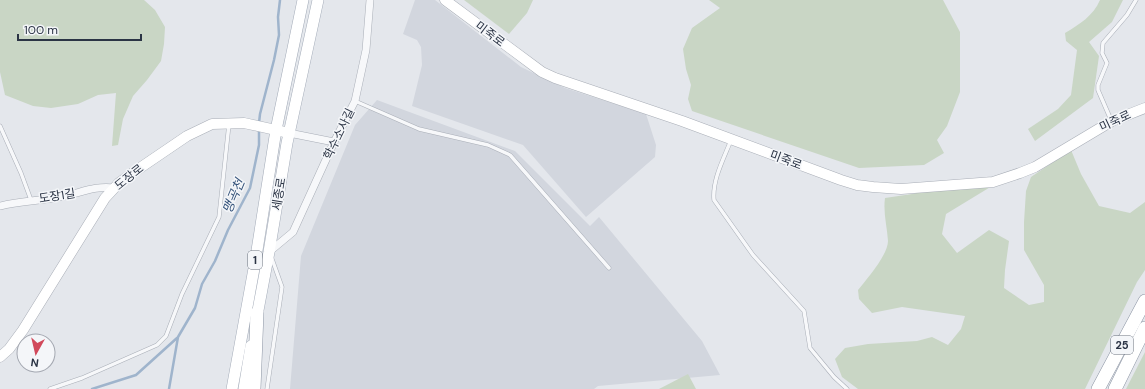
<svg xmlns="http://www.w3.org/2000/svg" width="1145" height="389" font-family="'DM Sans','Noto Sans KR',sans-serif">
<rect width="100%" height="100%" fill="#e4e7ec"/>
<g fill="#d2d6de">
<polygon points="415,0 435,0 521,67 565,88 646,114 656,145 655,157 586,217 523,145 412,106 422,65 421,47 417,40 403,34"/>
<polygon points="377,100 515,151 590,226 599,217 702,341 720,375 598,386 594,389 290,389 301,256 355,125"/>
</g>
<g fill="#c9d6c5">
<polygon points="0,0 144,0 155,10 165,27 164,44 161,61 147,80 133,96 123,119 118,145 112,146 116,93 98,95 78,104 51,108 33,106 5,95 0,72"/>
<polygon points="464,0 533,0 527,13 509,34"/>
<polygon points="709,0 943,0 960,32 960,92 947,126 937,140 944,153 924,165 859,168 692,111 688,99 691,85 686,69 683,49 692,28 720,8"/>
<path d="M1100,0H1123L1112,22L1089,42L1099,56L1093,98L1035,141L1028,129L1058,109L1071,95L1077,50L1066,41L1065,33C1080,24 1093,16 1100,0Z"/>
<path d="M1071,150L1081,174L1099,206L1130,213L1145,202V270L1137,282L1085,389H858L842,377L835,359L845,348L868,344L917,341L932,337L948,345L961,329L965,316L902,307L872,313L859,299L858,290C866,280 888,255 888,241C887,226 883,213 885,198L912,194L950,185L992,186L946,214L942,234L957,253L989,230L1009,241L1005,270L1004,288L1029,305L1044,302V285L1024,250V222L1026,191L1031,177Z"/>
<polygon points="1145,352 1145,389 1126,389"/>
<polygon points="688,374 696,389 659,389"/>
</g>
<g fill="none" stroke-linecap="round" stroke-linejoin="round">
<g stroke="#9fb4cc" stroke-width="2.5">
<polyline points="259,123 260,114 274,60 279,35 278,17 280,0"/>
<polyline points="92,389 136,375 177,338"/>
<polyline points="169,389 178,337 195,308 202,284 215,261 228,230 250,188 259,145 259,128"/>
</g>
<g stroke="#a9aeb7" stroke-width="4.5">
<g id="lane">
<polyline points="355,101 419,129 488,145 510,155 609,268"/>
<polyline points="1111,120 1098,90 1098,85 1107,63 1102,53 1103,43 1127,15 1136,0"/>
<polyline points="0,126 21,173 31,200"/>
<path d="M731,140C724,158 712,180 714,200L753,255L804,311L810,348L834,377L847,389"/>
<polyline points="50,389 82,378 157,345 166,336 182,294 219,217 229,124"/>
<polyline points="267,389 282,287 272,259"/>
</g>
</g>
<g stroke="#a9aeb7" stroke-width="8">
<g id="street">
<polyline points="289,133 334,142"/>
<path d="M0,206C20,201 39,201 59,197C78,194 95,185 114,188"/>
<polyline points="269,252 293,232 334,142 355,101 366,50 370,0"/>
</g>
</g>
<g stroke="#a9aeb7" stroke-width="11">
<g id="secondary">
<polyline points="445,0 542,72 555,78 682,121 841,180 857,185 873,187 901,189 993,182 1020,173 1035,167 1112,121 1145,108"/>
<polyline points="0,357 9,349 23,330 105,198 119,183 134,172 187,136 212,124 244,123 289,133"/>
</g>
</g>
<g stroke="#a3abb8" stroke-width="12">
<g id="primary">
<polyline points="256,321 269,252 287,143 318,0"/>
<polyline points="232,389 255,263 276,130 303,0"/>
<polyline points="244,389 251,346"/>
</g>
</g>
<g stroke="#8b94a3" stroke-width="14">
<g id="highway">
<polyline points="254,389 257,313"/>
<polyline points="1098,389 1145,301"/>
<polyline points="1115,389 1145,328"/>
</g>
</g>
<use href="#lane" stroke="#f7f8fa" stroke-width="3.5"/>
<use href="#street" stroke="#f7f8fa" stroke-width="7"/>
<use href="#secondary" stroke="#fff" stroke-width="10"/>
<use href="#primary" stroke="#fff" stroke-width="11"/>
<use href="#highway" stroke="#fff" stroke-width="13"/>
</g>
<g text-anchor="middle" stroke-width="3" stroke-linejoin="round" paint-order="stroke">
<g fill="#f4f6f9" stroke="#676e7b" stroke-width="1">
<rect x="248" y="251" width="14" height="18" rx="3"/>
<rect x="1111" y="336" width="22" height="18" rx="3"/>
</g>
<g font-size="11" font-weight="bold" fill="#2b3445">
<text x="255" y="264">1</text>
<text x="1122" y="349">25</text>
</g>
<g font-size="12" fill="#2b3445" stroke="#f4f6f9">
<text transform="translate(490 34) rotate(37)" y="4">미죽로</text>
<text transform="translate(1115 121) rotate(-25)" y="4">미죽로</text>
<text transform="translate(339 134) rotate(-64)" y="4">학수소사길</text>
<text transform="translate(786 160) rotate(20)" y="4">미죽로</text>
<text transform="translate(129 177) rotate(-39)" y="4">도장로</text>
<text transform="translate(279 194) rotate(-81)" y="4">세종로</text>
<text transform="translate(57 196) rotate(-9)" y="4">도장1길</text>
</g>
<g font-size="13" font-style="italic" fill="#34527a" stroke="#f4f6f9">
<text transform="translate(233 196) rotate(-67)" y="5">맹곡천</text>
</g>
</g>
<g transform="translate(36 353) rotate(188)"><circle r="19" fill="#f4f6f9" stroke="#a4a8b1"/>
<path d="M0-3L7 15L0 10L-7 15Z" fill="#d1495b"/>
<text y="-6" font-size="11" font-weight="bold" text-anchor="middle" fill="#2b3445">N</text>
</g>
<path d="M18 34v6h123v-6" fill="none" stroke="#2b3445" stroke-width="2"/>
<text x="24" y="34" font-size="12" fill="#2b3445" stroke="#f4f6f9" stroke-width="3" paint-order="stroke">100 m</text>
</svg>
